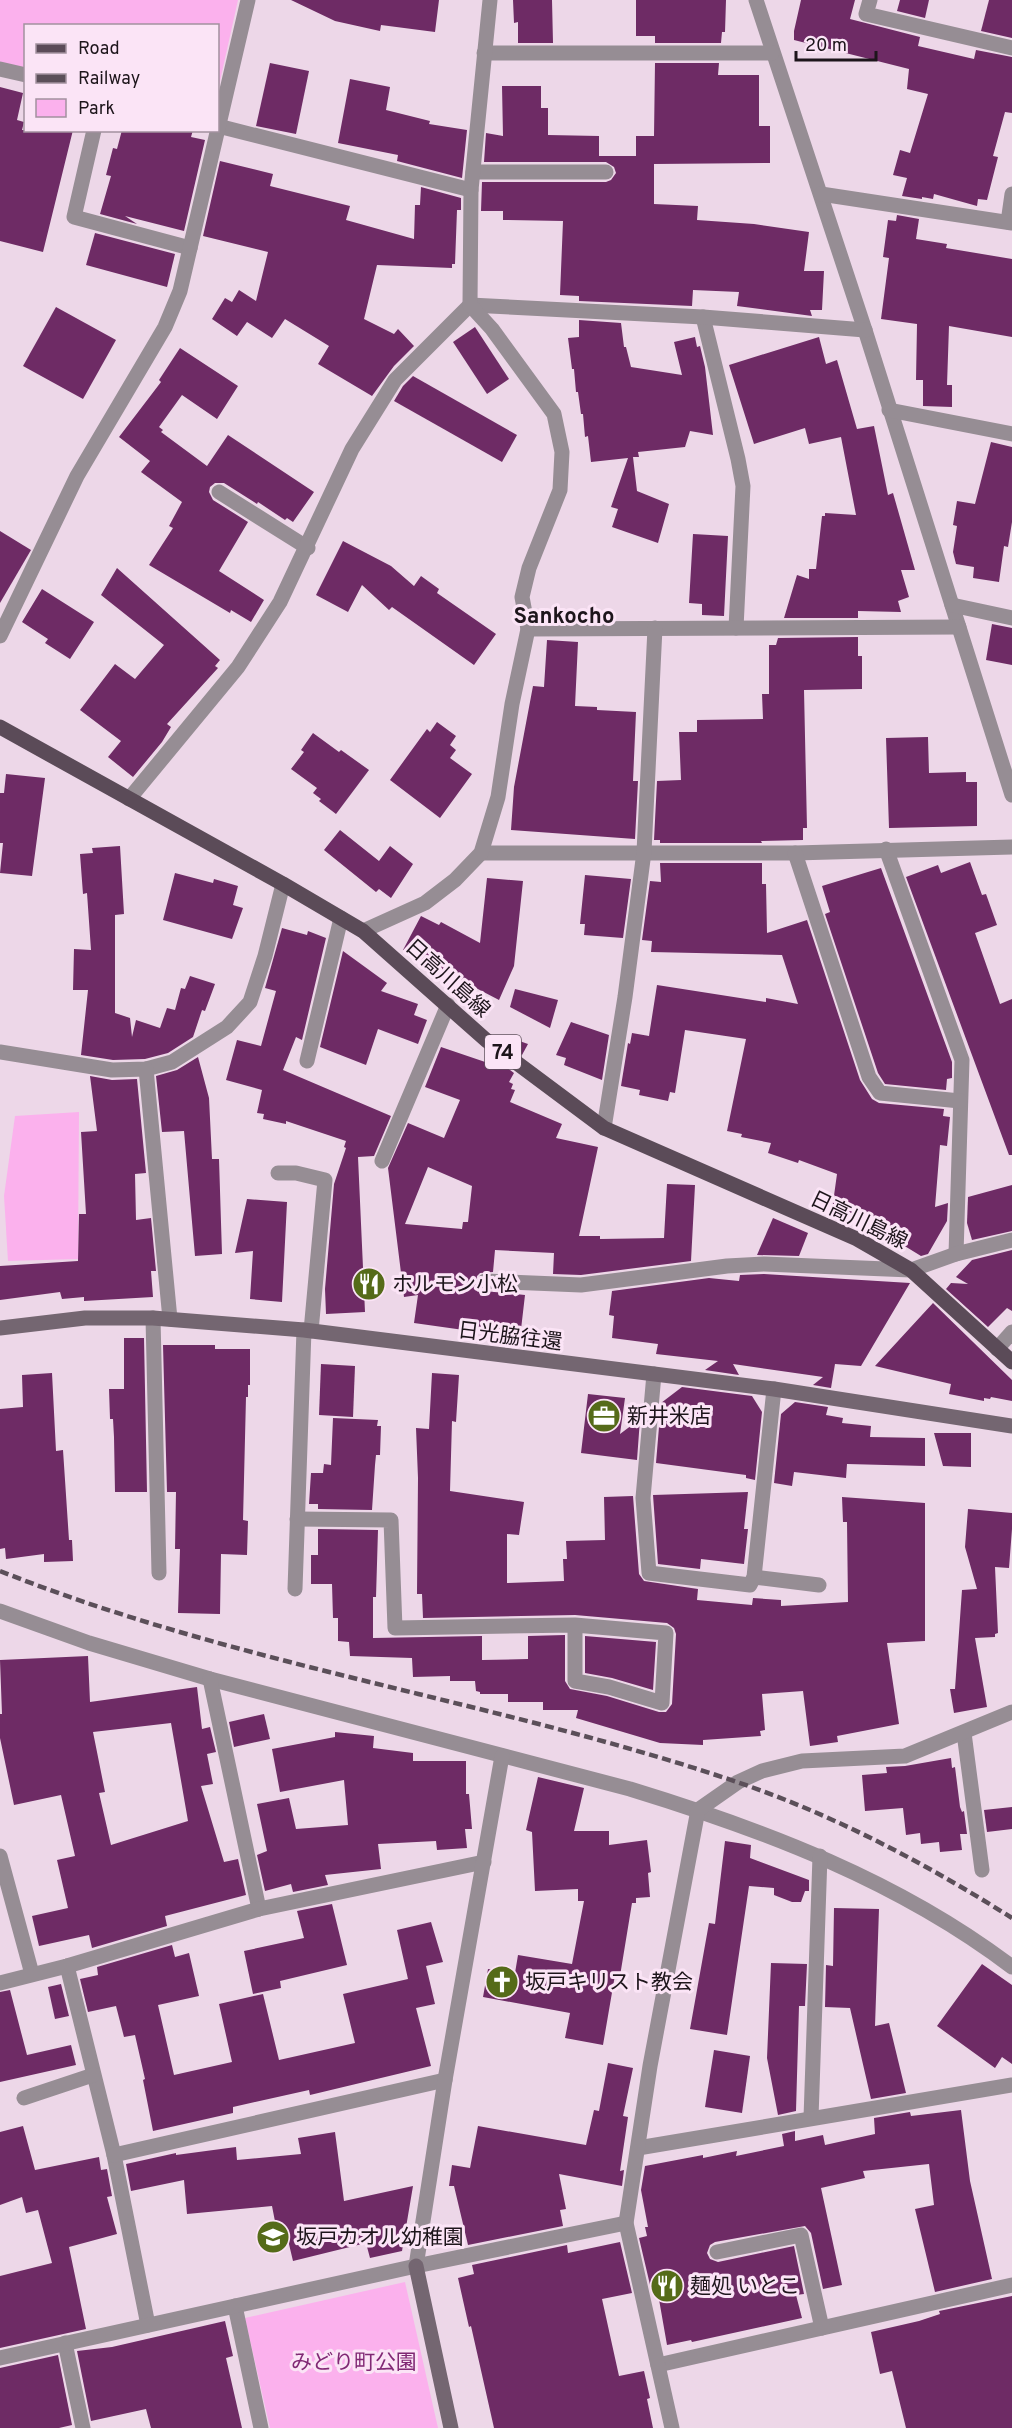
<svg xmlns="http://www.w3.org/2000/svg" width="1012" height="2428" font-family="Overpass,'Noto Sans JP',sans-serif">
<rect width="100%" height="100%" fill="#edd7e8"/>
<g fill="#fbb1ed">
<polygon points="0,0 238,0 218,90 218,26 26,26 25,69 0,62"/>
<polygon points="79,1112 78,1259 8,1261 4,1196 15,1116"/>
<polygon points="405,2282 438,2428 270,2428 245,2318"/>
</g>
<g fill="#6e2b65" fill-rule="evenodd">
<polygon points="291,0 439,0 435,32 381,25 380,31 335,21"/>
<polygon points="513,0 552,0 553,43 518,43 518,22 514,23"/>
<polygon points="636,0 726,0 725,32 722,32 721,43 655,43 655,36 636,36"/>
<polygon points="801,0 855,0 850,19 920,37 918,46 974,59 976,50 1012,57 1012,113 1005,112 993,156 998,157 987,200 978,199 977,206 934,194 933,199 922,197 922,199 902,196 907,178 893,175 900,150 910,153 928,94 907,89 909,69 794,40 794,31"/>
<polygon points="900,0 929,0 925,18 897,11"/>
<polygon points="989,0 1012,0 1012,38 981,31"/>
<polygon points="270,63 309,71 296,134 256,126"/>
<polygon points="655,63 719,63 718,75 759,75 759,126 770,126 770,163 654,164 654,204 698,206 697,220 754,224 809,232 804,271 824,271 822,310 810,310 812,316 737,306 739,292 693,290 692,306 579,301 579,296 560,295 563,221 503,220 503,211 481,211 482,182 606,182 611,180 616,173 614,167 606,162 484,162 486,133 503,136 502,86 541,86 541,108 548,108 548,135 599,136 599,156 636,156 636,136 654,136"/>
<polygon points="350,79 390,87 386,110 430,121 429,124 467,130 462,178 397,161 398,155 338,143"/>
<polygon points="0,87 23,93 17,120 24,122 22,130 73,130 43,252 0,241"/>
<polygon points="122,130 193,130 191,137 205,140 184,231 125,216 137,224 100,214 111,176 106,175 113,148 117,149"/>
<polygon points="220,161 273,174 270,186 350,206 346,220 414,239 415,205 420,205 421,187 461,198 461,210 457,210 455,264 452,264 452,268 377,265 364,319 394,334 398,329 414,346 394,366 372,396 318,364 329,346 285,319 272,338 247,322 237,336 212,319 225,298 232,302 239,290 256,301 268,252 203,236"/>
<polygon points="897,215 919,219 916,239 947,244 946,248 1012,259 1012,337 949,326 947,385 952,385 952,407 923,406 923,380 916,380 917,324 881,319 889,258 883,257 888,220 896,221"/>
<polygon points="95,233 175,254 167,287 86,265"/>
<polygon points="56,307 116,340 83,399 23,366"/>
<polygon points="579,320 621,323 624,347 626,347 631,367 682,375 674,342 695,337 697,347 700,346 705,367 713,435 690,431 685,447 638,452 639,457 633,457 637,491 669,504 658,543 612,527 618,509 611,507 628,458 591,462 588,436 585,437 583,414 581,414 578,392 576,392 574,369 572,369 568,338 579,337"/>
<polygon points="475,327 509,379 487,394 453,342"/>
<polygon points="819,337 826,364 837,360 857,429 874,426 888,495 893,493 915,570 901,570 909,597 898,601 901,612 858,611 858,618 784,618 797,575 809,579 809,569 816,569 822,516 825,516 825,513 856,515 841,437 809,444 805,428 754,444 729,365"/>
<polygon points="180,348 238,386 217,419 182,395 159,427 163,430 161,432 207,466 228,435 314,492 293,522 287,518 285,520 258,502 257,504 224,483 215,483 210,487 209,492 213,500 248,522 219,571 264,600 251,622 231,610 230,613 149,565 173,528 169,526 182,502 141,472 150,461 119,437 161,382 159,380"/>
<polygon points="413,376 517,435 502,462 394,401 403,386"/>
<polygon points="991,442 1012,447 1012,522 1008,547 1004,546 999,582 973,578 974,567 956,564 953,552 957,526 953,525 957,501 975,504"/>
<polygon points="0,531 31,550 0,603"/>
<polygon points="693,534 728,536 724,616 702,615 702,604 689,603"/>
<polygon points="343,541 391,566 414,586 421,576 439,589 437,593 496,634 474,665 392,607 389,610 362,585 348,612 316,595"/>
<polygon points="117,568 220,660 215,666 218,668 167,724 171,727 162,742 133,777 108,757 121,741 80,710 115,664 135,679 164,645 101,595"/>
<polygon points="42,589 94,622 70,659 45,643 48,639 22,622"/>
<polygon points="992,624 1012,628 1012,665 986,660"/>
<polygon points="858,637 858,656 862,656 862,689 804,690 807,828 803,828 803,840 761,841 762,843 660,843 660,840 654,840 657,781 681,780 679,732 697,732 697,720 763,719 762,694 769,694 769,645 776,645 778,638"/>
<polygon points="547,640 578,642 575,706 597,707 597,710 636,712 633,781 638,781 635,839 511,830 514,787 533,686 544,687"/>
<polygon points="437,722 456,736 450,745 456,750 450,758 472,774 440,818 390,780 427,729 430,732"/>
<polygon points="313,733 339,752 341,750 369,770 336,814 319,801 321,799 313,793 317,788 291,769 304,752 301,750"/>
<polygon points="928,737 929,773 966,772 966,782 977,782 977,826 889,828 886,738"/>
<polygon points="6,774 45,778 32,876 0,873 3,843 0,843 0,793 4,793"/>
<polygon points="340,830 379,861 390,846 413,864 391,898 379,889 376,892 324,850"/>
<polygon points="120,846 124,914 115,915 115,1013 130,1018 132,1037 136,1020 160,1028 167,1008 175,1010 181,988 185,989 190,976 215,984 205,1011 202,1010 193,1037 168,1053 145,1059 113,1060 81,1055 88,990 73,990 74,949 91,950 87,893 83,894 80,854 93,853 92,848"/>
<polygon points="970,862 982,895 986,894 997,925 975,933 1000,1004 1012,999 1012,1155 1009,1155 906,877 938,865 941,873"/>
<polygon points="660,863 762,863 762,884 766,884 767,933 807,920 860,1080 872,1099 879,1103 944,1109 943,1116 950,1117 947,1146 940,1145 935,1207 948,1203 947,1221 928,1254 921,1256 872,1226 878,1217 832,1210 837,1174 799,1160 798,1163 768,1153 771,1143 741,1137 742,1134 727,1131 746,1039 685,1030 675,1093 670,1092 668,1101 639,1095 640,1090 621,1086 628,1043 630,1044 632,1033 649,1036 657,985 766,1002 766,998 798,1004 782,955 651,952 652,941 642,940 650,881 661,882"/>
<polygon points="881,868 952,1062 952,1078 947,1079 946,1090 885,1084 878,1073 825,914 830,912 822,886"/>
<polygon points="175,873 213,883 214,879 238,886 233,905 243,908 232,939 163,920"/>
<polygon points="585,875 631,879 623,938 584,935 585,924 580,924"/>
<polygon points="487,878 523,881 514,966 499,1000 403,950 421,916 439,925 441,922 480,943"/>
<polygon points="282,928 307,935 308,931 326,938 302,1040 296,1037 283,1070 391,1116 374,1156 358,1157 365,1312 326,1314 325,1289 334,1184 346,1148 344,1147 346,1141 286,1121 286,1124 263,1119 264,1114 257,1113 262,1090 226,1080 237,1040 261,1046 276,991 265,988"/>
<polygon points="343,951 387,983 381,991 418,1004 414,1015 427,1020 418,1044 378,1029 366,1065 320,1047"/>
<polygon points="515,989 558,1000 550,1028 510,1007"/>
<polygon points="571,1022 609,1035 602,1080 564,1065 566,1058 556,1055"/>
<polygon points="502,1035 528,1044 522,1055 501,1039"/>
<path d="M441,1047L494,1065L495,1059L514,1073L509,1082L513,1084L511,1089L515,1090L510,1102L562,1124L556,1138L598,1147L579,1236H600V1239L664,1238L667,1184L695,1185L691,1261L581,1275L553,1274L554,1253L495,1250L493,1272L480,1273L477,1276L476,1285L484,1291L525,1295L520,1338L414,1323L418,1295L404,1297L388,1168L408,1123L444,1138L460,1100L425,1087ZM428,1167L472,1186L468,1222H463L462,1229L405,1224Z"/>
<polygon points="198,1057 209,1098 212,1159 219,1159 222,1254 195,1256 184,1131 162,1132 156,1076 177,1070"/>
<polygon points="90,1076 112,1080 137,1079 146,1173 135,1174 136,1220 151,1218 156,1271 151,1271 153,1297 84,1301 84,1297 62,1299 60,1292 0,1300 0,1266 78,1261 79,1214 86,1214 81,1132 97,1131"/>
<polygon points="1012,1185 1012,1231 972,1240 967,1223 968,1197"/>
<polygon points="247,1199 287,1202 282,1302 250,1299 253,1251 235,1253"/>
<polygon points="773,1218 808,1233 799,1256 757,1255"/>
<polygon points="1012,1250 1012,1311 1007,1308 988,1327 946,1289 951,1283 968,1284 956,1277 972,1260"/>
<polygon points="764,1274 910,1283 861,1366 835,1364 831,1388 813,1385 823,1377 733,1364 739,1375 705,1370 718,1361 656,1354 658,1344 612,1338 614,1316 609,1315 612,1291 709,1278 739,1281 740,1275"/>
<polygon points="933,1303 1012,1380 1012,1401 991,1397 990,1399 984,1398 984,1401 949,1394 951,1384 875,1366"/>
<polygon points="124,1338 144,1338 147,1492 115,1492 114,1437 113,1419 110,1419 109,1389 124,1389"/>
<polygon points="163,1345 215,1345 215,1349 250,1349 250,1385 248,1385 248,1397 246,1397 243,1520 248,1521 247,1555 221,1554 220,1614 178,1613 180,1549 175,1549 176,1492 167,1492"/>
<polygon points="321,1364 355,1366 353,1417 319,1415"/>
<polygon points="52,1373 56,1451 63,1450 69,1540 72,1540 73,1561 44,1562 44,1554 6,1559 5,1548 0,1549 0,1409 23,1407 22,1375"/>
<polygon points="432,1373 459,1375 456,1422 452,1421 450,1491 524,1502 519,1535 507,1534 507,1583 564,1581 563,1559 567,1559 566,1541 605,1540 604,1497 633,1496 639,1574 644,1581 698,1589 697,1600 752,1605 753,1598 781,1600 781,1606 848,1602 847,1522 843,1522 842,1497 925,1503 925,1641 887,1643 899,1724 837,1736 838,1742 810,1746 803,1691 762,1694 765,1730 760,1731 761,1736 703,1740 703,1745 660,1743 576,1718 578,1710 543,1710 543,1702 508,1702 508,1694 480,1694 480,1692 476,1691 475,1681 450,1681 450,1676 413,1677 412,1658 350,1656 349,1642 338,1641 338,1618 333,1618 332,1584 311,1584 311,1555 318,1555 318,1529 378,1530 376,1597 373,1597 373,1638 482,1636 482,1660 528,1659 528,1636 565,1635 565,1681 570,1689 607,1696 659,1712 666,1712 672,1704 676,1634 674,1628 667,1623 575,1615 423,1618 422,1594 417,1594 418,1478 416,1428 429,1429"/>
<polygon points="682,1387 752,1396 762,1412 755,1480 746,1478 746,1475 656,1463 661,1403"/>
<polygon points="588,1394 625,1398 620,1434 640,1419 637,1460 581,1453"/>
<polygon points="795,1402 828,1407 826,1415 843,1418 842,1423 871,1426 870,1437 925,1438 925,1466 847,1464 846,1478 794,1472 792,1486 774,1483 781,1414"/>
<polygon points="333,1418 378,1420 377,1426 381,1426 380,1455 376,1455 375,1465 372,1510 318,1509 318,1504 309,1504 311,1473 323,1473 324,1464 331,1465"/>
<polygon points="934,1433 971,1433 971,1467 943,1466"/>
<polygon points="748,1492 744,1529 748,1529 744,1564 701,1559 700,1569 658,1564 653,1495"/>
<polygon points="968,1509 1012,1513 1012,1529 1009,1568 995,1567 998,1633 995,1634 995,1637 975,1638 987,1707 954,1713 950,1689 955,1689 962,1590 977,1589 965,1547"/>
<polygon points="585,1636 656,1642 653,1690 612,1678 585,1673"/>
<path d="M88,1656L90,1702L197,1687L202,1729L210,1727L216,1752L207,1754L213,1784L201,1786L224,1862L238,1859L246,1895L165,1916L167,1926L92,1948L89,1935L39,1946L32,1916L68,1908L57,1860L75,1856L61,1795L14,1805L0,1738V1714H2L0,1660ZM171,1723L188,1821L111,1845L99,1793L105,1792L93,1732Z"/>
<polygon points="264,1714 270,1739 234,1747 229,1722"/>
<polygon points="335,1732 374,1736 373,1748 413,1753 413,1761 466,1761 466,1794 469,1794 472,1829 465,1829 467,1848 437,1850 436,1841 378,1844 381,1869 325,1875 328,1885 293,1892 291,1884 265,1891 257,1855 267,1851 257,1804 289,1798 296,1829 348,1825 344,1780 280,1792 272,1749 335,1737"/>
<polygon points="951,1758 952,1768 955,1767 960,1807 962,1812 964,1811 967,1834 960,1834 962,1850 940,1852 939,1842 921,1844 920,1833 906,1835 903,1808 865,1811 862,1775 887,1773 886,1767 905,1766"/>
<polygon points="538,1777 584,1788 574,1831 609,1831 609,1845 647,1840 651,1872 648,1873 650,1897 636,1898 636,1903 632,1903 620,1976 615,1975 603,2045 565,2038 570,2013 483,1997 488,1969 515,1973 518,1955 572,1964 584,1901 578,1901 578,1889 535,1891 532,1832 526,1830"/>
<polygon points="1012,1807 1012,1829 987,1832 984,1810"/>
<polygon points="725,1841 751,1845 750,1858 809,1880 809,1891 805,1891 801,1902 792,1902 774,1895 774,1888 749,1886 727,2035 690,2029 709,1923 715,1924"/>
<polygon points="332,1904 347,1965 280,1981 281,1988 253,1994 244,1951 304,1938 297,1911"/>
<polygon points="834,1908 879,1909 875,2026 889,2023 906,2093 871,2099 850,2008 825,2007 826,1965 833,1966"/>
<polygon points="431,1922 443,1962 426,1966 435,2004 416,2008 431,2066 310,2095 309,2090 233,2107 233,2113 153,2131 143,2080 145,2079 135,2035 124,2037 116,2006 88,2012 80,1979 98,1975 97,1967 172,1945 175,1957 189,1953 199,1996 158,2005 174,2075 232,2062 219,2004 263,1994 279,2060 355,2043 343,1994 408,1979 397,1930"/>
<polygon points="771,1963 807,1964 805,2006 799,2006 796,2111 778,2115 767,2058"/>
<polygon points="982,1964 1012,1985 1012,2064 1002,2057 995,2068 937,2026"/>
<polygon points="61,1984 69,2016 55,2019 48,1987"/>
<polygon points="10,1990 27,2055 71,2045 76,2065 0,2082 0,1992"/>
<polygon points="714,2050 750,2056 742,2113 705,2107"/>
<polygon points="608,2063 633,2068 623,2116 628,2117 620,2171 624,2170 622,2186 559,2174 566,2209 560,2210 563,2226 468,2245 454,2186 449,2186 452,2165 470,2168 478,2126 586,2145 594,2110 599,2111"/>
<polygon points="961,2110 970,2181 992,2279 935,2292 915,2209 934,2205 929,2164 863,2171 865,2178 821,2188 842,2285 823,2289 811,2233 805,2226 715,2242 710,2245 707,2253 710,2259 718,2262 794,2246 804,2294 796,2295 802,2318 692,2342 691,2340 667,2345 657,2288 651,2289 639,2238 647,2236 645,2227 648,2227 641,2190 645,2166 703,2155 703,2158 737,2151 736,2156 784,2146 782,2134 795,2131 795,2141 823,2135 825,2145 875,2134 874,2118 910,2112 911,2116"/>
<polygon points="23,2126 35,2170 99,2157 101,2170 107,2169 112,2196 107,2197 117,2234 69,2247 86,2329 0,2348 0,2276 52,2263 38,2210 26,2213 22,2197 0,2205 0,2132"/>
<polygon points="335,2132 344,2201 413,2186 402,2251 370,2258 366,2243 293,2261 288,2240 279,2242 272,2206 187,2214 184,2180 131,2191 126,2164 176,2153 176,2155 236,2147 237,2160 301,2154 298,2138"/>
<polygon points="620,2242 632,2293 602,2299 619,2376 644,2371 650,2398 647,2399 653,2428 494,2428 471,2326 469,2327 458,2278 474,2274 472,2265 567,2245 568,2253"/>
<polygon points="1012,2296 1012,2428 906,2428 892,2371 880,2374 871,2332 919,2321 940,2314 939,2311"/>
<polygon points="225,2321 233,2356 226,2358 242,2428 151,2428 146,2409 91,2421 77,2351 112,2347"/>
<polygon points="58,2355 72,2425 59,2428 0,2428 0,2368"/>
</g>
<g fill="none" stroke-linecap="round" stroke-linejoin="round">
<g stroke="#968d94" stroke-width="15">
<polyline points="473,172 606,172"/>
<polyline points="219,492 308,548"/>
<polyline points="307,1061 341,918"/>
<polyline points="382,1161 448,1005"/>
<polyline points="278,1173 296,1173 325,1180 311,1331"/>
<polyline points="997,1349 1012,1332"/>
<polyline points="754,1577 819,1585"/>
<polyline points="717,2252 801,2235 822,2328"/>
</g>
<g stroke="#968d94" stroke-width="15">
<polyline points="756,0 865,330 1012,795"/>
<polyline points="870,0 866,14 1012,48"/>
<polyline points="484,53 772,53"/>
<polyline points="0,69 26,75"/>
<polyline points="218,126 471,190"/>
<polyline points="94,130 74,217 190,248"/>
<polyline points="821,194 1012,223"/>
<polyline points="1008,222 1012,194"/>
<polyline points="703,317 738,459 743,486 736,628"/>
<polyline points="889,410 1012,434"/>
<polyline points="952,605 1012,618"/>
<polyline points="528,629 959,627"/>
<polyline points="0,636 77,476 165,327 180,291 248,0"/>
<polyline points="129,799 238,667 280,602 352,449 395,380 470,305 703,317 865,330"/>
<polyline points="886,849 962,1060 956,1254"/>
<polyline points="481,853 795,853 1012,847"/>
<polyline points="795,853 869,1077 880,1093 960,1101"/>
<polyline points="363,931 425,903 455,880 481,853 498,797 512,704 528,629 522,597 529,568 560,490 562,452 554,414 492,329 470,305 471,190 490,0"/>
<polyline points="0,1052 112,1070 146,1069 172,1062 227,1027 250,1002 265,956 283,884"/>
<polyline points="146,1069 170,1319"/>
<polyline points="604,1128 625,997 644,852 655,628"/>
<polyline points="485,1281 581,1285 727,1266 764,1264 911,1270 956,1254 1012,1240"/>
<polyline points="153,1318 159,1573"/>
<polyline points="654,1374 643,1498 649,1573 750,1585 754,1577 774,1389"/>
<polyline points="297,1519 391,1520 395,1628 575,1625 666,1633 662,1703 609,1687 575,1681 575,1625"/>
<polyline points="295,1589 304,1330"/>
<path d="M0,1611L89,1643L210,1679L630,1789C764,1830 899,1881 1012,1967"/>
<polyline points="210,1679 259,1909"/>
<polyline points="964,1733 982,1870"/>
<polyline points="0,1856 32,1974"/>
<polyline points="67,1966 114,2155 148,2325"/>
<polyline points="0,1983 67,1966 259,1909 484,1862"/>
<polyline points="24,2098 93,2075"/>
<polyline points="811,2118 820,1856"/>
<polyline points="638,2148 1012,2085"/>
<polyline points="114,2155 445,2080"/>
<polyline points="416,2266 445,2080 502,1756"/>
<polyline points="235,2306 261,2428"/>
<polyline points="65,2343 83,2428"/>
<polyline points="0,2358 416,2266 626,2223"/>
<polyline points="658,2365 1012,2285"/>
<polyline points="672,2428 626,2223 650,2066 698,1810 738,1782 762,1771 802,1761 905,1756 1012,1712"/>
</g>
<g stroke="#746671" stroke-width="15">
<polyline points="0,1328 85,1318 153,1318 304,1330 774,1389 1012,1426"/>
<polyline points="416,2266 451,2428"/>
</g>
<polyline stroke="#5b4b58" stroke-width="15" points="0,727 283,884 363,931 486,1040 604,1128 857,1239 911,1270 1012,1362"/>
<path stroke="#5b4f59" stroke-width="4.5" stroke-dasharray="9 4.5" stroke-linecap="butt" d="M0,1571C238,1666 495,1700 737,1782C834,1815 925,1863 1012,1918"/>
</g>
<defs>
<g id="restaurant-disc" transform="scale(1.725)"><circle r="9.5" fill="#556b19" stroke="#fbe4f6"/><path d="M-5-6h1v4h1v-4h1v4h1v-4h1v5L-1.5 .5V6h-2V.5L-5-1ZM5-6V6H3V1.5H1.5Q1.5-4 5-6Z" fill="#fff"/></g>
<g id="office-disc" transform="scale(1.725)"><circle r="9.5" fill="#556b19" stroke="#fbe4f6"/><path d="M-6-3h4V-5.5h4V-3h4V5H-6ZM-1-4.5V-3h2v-1.5ZM-6 0V1H6V0Z" fill="#fff"/></g>
<g id="church-disc" transform="scale(1.725)"><circle r="9.5" fill="#556b19" stroke="#fbe4f6"/><path d="M-1.2-6h2.4v3.5h3.3v2.4h-3.3V6h-2.4V-.1h-3.3v-2.4h3.3Z" fill="#fff"/></g>
<g id="school-disc" transform="scale(1.725)"><circle r="9.5" fill="#556b19" stroke="#fbe4f6"/><path d="M0-5L7-2L0 1L-7-2ZM-4 1L0 2.5L4 1V4Q0 6-4 4Z" fill="#fff"/></g>
</defs>
<g fill-rule="evenodd">
<use href="#restaurant-disc" x="369" y="1284"/>
<use href="#office-disc" x="604" y="1416"/>
<use href="#church-disc" x="502" y="1982"/>
<use href="#school-disc" x="273" y="2237"/>
<use href="#restaurant-disc" x="667" y="2286"/>
</g>
<g text-anchor="middle" stroke-width="6" stroke-linejoin="round" paint-order="stroke">
<rect fill="#fbe4f6" stroke="#60535d" stroke-width="1.5" x="485" y="1035" width="36" height="34" rx="4.5"/>
<g font-size="20" font-weight="bold" fill="#1d151b">
<text x="503" y="1059">74</text>
</g>
<g font-size="21" fill="#1d151b" stroke="#fbe4f6">
<text transform="translate(448 978) rotate(42)" y="7">日高川島線</text>
<text transform="translate(859 1220) rotate(26)" y="7">日高川島線</text>
<text transform="translate(510 1336) rotate(7)" y="7">日光脇往還</text>
</g>
<g font-size="21" fill="#1d151b" stroke="#fbe4f6" text-anchor="start">
<text x="392" y="1291">ホルモン小松</text>
<text x="627" y="1423">新井米店</text>
<text x="525" y="1989">坂戸キリスト教会</text>
<text x="296" y="2244">坂戸カオル幼稚園</text>
<text x="690" y="2293">麺処 いとこ</text>
</g>
<g font-size="21" fill="#802874" stroke="#fbe4f6">
<text x="354" y="2369">みどり町公園</text>
</g>
<g font-size="22" font-weight="bold" fill="#1d151b" stroke="#fbe4f6">
<text x="564" y="623">Sankocho</text>
</g>
</g>
<rect x="24" y="24" width="195" height="108" fill="#fbe4f6" stroke="#a2919e" stroke-width="1.5"/>
<rect x="36" y="44" width="30" height="9" fill="#5b4b58" stroke="#a2919e" stroke-width="1.5"/>
<text x="78" y="54" font-size="18" fill="#1d151b">Road</text>
<rect x="36" y="74" width="30" height="9" fill="#5b4f59" stroke="#a2919e" stroke-width="1.5"/>
<text x="78" y="84" font-size="18" fill="#1d151b">Railway</text>
<rect x="36" y="99" width="30" height="18" fill="#fbb1ed" stroke="#a2919e" stroke-width="1.5"/>
<text x="78" y="114" font-size="18" fill="#1d151b">Park</text>
<path d="M796 51v9h80v-9" fill="none" stroke="#1d151b" stroke-width="3"/>
<text x="805" y="51" font-size="18" fill="#1d151b" stroke="#fbe4f6" stroke-width="4.5" paint-order="stroke">20 m</text>
</svg>
